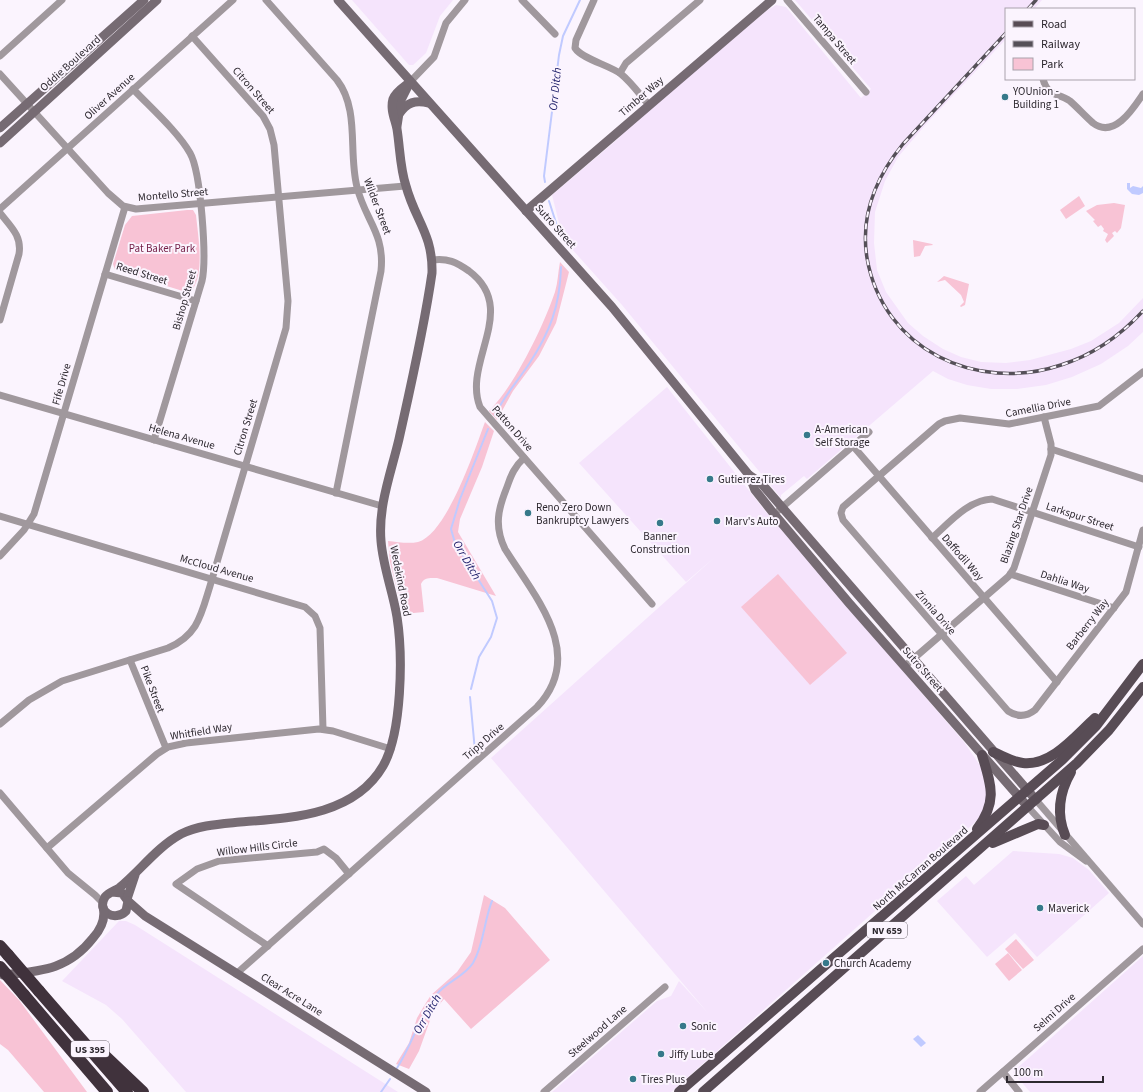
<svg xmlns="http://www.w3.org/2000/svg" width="1143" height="1092" font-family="'Source Sans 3',sans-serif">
<rect width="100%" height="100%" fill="#fbf4fe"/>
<g fill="#f5e4fc">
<polygon points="352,0 453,0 440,16 426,53 413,65 409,65"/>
<polygon points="795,0 1042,0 1034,9 1006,9 1006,39 927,123 898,157 885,181 875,212 874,243 877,270 886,292 908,323 923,336 943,349 961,357 981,362 1006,363 1030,360 1071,349 1091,341 1119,323 1143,298 1143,332 1128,346 1101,364 1072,377 1046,385 1017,389 991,389 967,385 948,379 933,371 807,479 804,476 781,495 781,498 622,305 563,239 552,195 619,138 623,132 766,11 776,5 786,7 861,98 871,89"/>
<polygon points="667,387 766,512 964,742 981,767 989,792 981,816 972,825 671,1092 552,1092 657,1001 671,996 679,981 708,1013 491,758 715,557 686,582 579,463"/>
<polygon points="1013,851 1059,854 1073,858 1089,870 1109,893 1037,957 1015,933 987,957 937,901 966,876 974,885"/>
<polygon points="119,921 126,921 135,925 398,1092 186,1092 122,1019 106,1005 62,981"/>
<polygon points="1143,956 1143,1092 1030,1092 1013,1072"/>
</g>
<g fill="#f8c3d5">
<polygon points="1079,196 1085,206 1066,219 1060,210"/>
<polygon points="1114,203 1125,205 1121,228 1117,233 1115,231 1112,233 1114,236 1107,243 1105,240 1108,234 1103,231 1104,229 1101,225 1098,227 1093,221 1095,220 1086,211 1097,205"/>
<path d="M187,210H193L196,215C198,236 205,273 192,290L186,292L115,270L113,264L125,225L132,216Z"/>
<polygon points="913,240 932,244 933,245 925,246 920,256 914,257"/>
<path d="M560,262L569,272L556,323L539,356L513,391L497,420L489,411C515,385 543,327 555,292C558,282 558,272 560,262Z"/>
<polygon points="944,276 969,284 965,305 961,307 960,306 964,302 961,295 945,280 937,282"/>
<path d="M485,422L494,431L482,467L460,519L458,532L496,596L437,578C430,578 424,577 421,584L424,612L403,614L390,562L388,541C397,542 409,544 418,542C447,534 475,449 485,422Z"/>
<polygon points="778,574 847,653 810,685 741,607"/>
<polygon points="484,895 505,908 550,960 471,1029 444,999 433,1012 419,1051 409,1069 396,1064 409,1043 417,1018 424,1006 431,995 457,972 471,952"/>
<polygon points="1016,939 1034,960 1023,969 1005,949"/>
<polygon points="1008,953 1022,970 1009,981 995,964"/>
<polygon points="0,980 19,1000 87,1092 44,1092 8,1050 0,1044"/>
</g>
<g fill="#c0caff">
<polygon points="1127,183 1130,183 1130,188 1133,186 1141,188 1143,186 1143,193 1139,195 1132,194 1127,189"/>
<polygon points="918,1035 926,1043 921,1047 913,1039"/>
</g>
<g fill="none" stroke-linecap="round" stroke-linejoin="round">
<g stroke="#c0caff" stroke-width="2">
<polyline points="545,182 544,176 559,55 563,36 580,0"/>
<polyline points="549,201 558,229"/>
<path d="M495,415C504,396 517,382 529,364C550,332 560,306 561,267"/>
<polyline points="471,689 479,657 491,637 497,618 492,601 455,543 451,529 460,499 488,429"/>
<polyline points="470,697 475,751"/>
<path d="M397,1068C412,1045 419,1017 436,995C446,982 464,977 473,963C484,945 484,920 492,901"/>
<polyline points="381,1092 390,1079"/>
</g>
<g stroke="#a0989d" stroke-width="7">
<path d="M266,0L337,80C360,110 348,152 357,187C365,220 385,233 381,271L336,493"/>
<polyline points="522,0 555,34"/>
<path d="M594,0L576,40L575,48C582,59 609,65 621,74C632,83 640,95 649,105"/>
<polyline points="787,0 866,92"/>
<polyline points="0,56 62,0"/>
<polyline points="620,73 626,63 700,0"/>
<polyline points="0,74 108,193 123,206 136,209 405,186"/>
<path d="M1043,79C1048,98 1058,92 1070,101C1078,108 1085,116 1093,123C1114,139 1133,109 1143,94"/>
<polyline points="410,82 434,57 446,23 465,0"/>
<path d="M133,89C151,108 178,132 190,153C201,172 207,259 202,281L154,440"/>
<polyline points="0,209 233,0"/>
<path d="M0,213C11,227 22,236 19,254L0,320"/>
<path d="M432,260C448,258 456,262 469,271C520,309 462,362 480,407L652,604"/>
<polyline points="105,274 196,301"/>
<path d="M1143,372L1099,406L1009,424L960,418L945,421L939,424L843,507L841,513L843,520L1008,711C1017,717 1026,717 1035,710L1126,592L1143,530"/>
<polyline points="0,395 382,506"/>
<polyline points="853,446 1057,682"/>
<polyline points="1051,449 1143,479"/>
<polyline points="779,510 869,432"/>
<polyline points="0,516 305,607 315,616 320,628 323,729"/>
<path d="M932,538C949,523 968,500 992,499L1139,547"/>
<polyline points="0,556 24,530 34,514 125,207"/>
<polyline points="1010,574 1114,608"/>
<polyline points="130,660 166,748"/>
<polyline points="905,666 1009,576 1014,568 1051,455 1051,444 1044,417"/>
<path d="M0,724L29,700L62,681L168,648C198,635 201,615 210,586L286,328L288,301L274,145L270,129L263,116L192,36"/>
<polyline points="0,793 68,873 95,895 103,903"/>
<polyline points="1036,800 1143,924"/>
<polyline points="1028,807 1060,842 1086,861"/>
<polyline points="47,848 157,754 168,747 186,743 319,729 333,731 391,749"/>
<polyline points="268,946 176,884 197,869 219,861 317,852 324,849 336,858 349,874"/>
<path d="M236,974L537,707C587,654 535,597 505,549C494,526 498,509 507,487C511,475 515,466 524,458"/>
<polyline points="1003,1072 1019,1092"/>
<polyline points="544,1092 665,987"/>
<polyline points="980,1092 1143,949"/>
</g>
<g stroke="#766b73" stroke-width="9">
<polyline points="338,0 612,307 749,475 761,483 1036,800"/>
<path d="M399,114C407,102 415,100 429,103"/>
<polyline points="397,126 401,100 410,82"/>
<polyline points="0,128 144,0"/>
<polyline points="0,143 157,0"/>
<polyline points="526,211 772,0"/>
<polyline points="749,475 755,490 774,514 849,603 1028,807"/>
<path d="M112,892L122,893L128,901L126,911C115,922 96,912 105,897C108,893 114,891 119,888C140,871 157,847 181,834C199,825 220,824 240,822C290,818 354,816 383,766C402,733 403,656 397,617C393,592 383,567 381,541C378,506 391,473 399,439C411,385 424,329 432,273C433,234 415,220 406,186C400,168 400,148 397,129C395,119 390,110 393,99C396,91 404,87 410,82"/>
<polyline points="127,899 135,875"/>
<polyline points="128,901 145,916 426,1092"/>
<path d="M3,975C41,971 68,970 93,938C101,929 106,919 103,907"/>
</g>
<g stroke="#584c55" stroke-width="10">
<path d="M993,752C1003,756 1012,762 1023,763C1052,766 1076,735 1095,718"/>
<path d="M977,829C998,801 991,785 982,755"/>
<path d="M1065,835C1056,813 1059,793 1071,772"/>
<polyline points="993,843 1038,824 1044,825"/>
<polyline points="679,1092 1062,760 1096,726 1143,664"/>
<polyline points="703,1092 1077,763 1109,730 1143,687"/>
</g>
<g stroke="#40323c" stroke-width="12">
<polyline points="0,946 8,955"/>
<polyline points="39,991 127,1092"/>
<polyline points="24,995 107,1092"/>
<polyline points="103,1054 143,1092"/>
</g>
<g stroke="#555058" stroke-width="3.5">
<g id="rail">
<polyline points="1028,9 1036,0"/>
<path d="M1006,33L903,144C876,177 860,215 867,258C883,350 977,393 1061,365C1093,355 1120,336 1143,311"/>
</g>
</g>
<use href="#rail" stroke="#fbf4fe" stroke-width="2" stroke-dasharray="6" stroke-linecap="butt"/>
<g stroke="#40323c" stroke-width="12">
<polyline points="8,955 39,991"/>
<polyline points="0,967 24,995"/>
</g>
</g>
<g fill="#36798a" stroke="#fbf4fe" stroke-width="1.5">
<circle cx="1005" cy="97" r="4"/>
<circle cx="807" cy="435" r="4"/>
<circle cx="710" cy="479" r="4"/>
<circle cx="528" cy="513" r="4"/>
<circle cx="717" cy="521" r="4"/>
<circle cx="660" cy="523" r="4"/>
<circle cx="1040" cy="908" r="4"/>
<circle cx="826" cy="963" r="4"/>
<circle cx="683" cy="1026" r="4"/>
<circle cx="661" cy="1054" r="4"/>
<circle cx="633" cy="1079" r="4"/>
</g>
<g text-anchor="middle" stroke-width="4" stroke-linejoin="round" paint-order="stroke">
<g fill="#fbf4fe" stroke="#6b656d" stroke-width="1">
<rect x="867" y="922" width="40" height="16" rx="3"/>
<rect x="71" y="1041" width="38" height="16" rx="3"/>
</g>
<g font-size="10" font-weight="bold" fill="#2d282f">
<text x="887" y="934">NV 659</text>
<text x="90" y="1053">US 395</text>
</g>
<g font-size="11" fill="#2d282f" stroke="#fbf4fe">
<text transform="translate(835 39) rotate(50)" y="4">Tampa Street</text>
<text transform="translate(70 63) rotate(-42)" y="4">Oddie Boulevard</text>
<text transform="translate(254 90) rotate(49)" y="4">Citron Street</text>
<text transform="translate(109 96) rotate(-42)" y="4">Oliver Avenue</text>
<text transform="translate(641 96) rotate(-41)" y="4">Timber Way</text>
<text transform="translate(173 194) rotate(-5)" y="4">Montello Street</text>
<text transform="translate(378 206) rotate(69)" y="4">Wilder Street</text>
<text transform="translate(556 226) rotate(48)" y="4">Sutro Street</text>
<text transform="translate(142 273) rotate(17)" y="4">Reed Street</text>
<text transform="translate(184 300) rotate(-74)" y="4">Bishop Street</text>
<text transform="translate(61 384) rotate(-74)" y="4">Fife Drive</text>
<text transform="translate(1038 407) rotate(-11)" y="4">Camellia Drive</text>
<text transform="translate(245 427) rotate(-73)" y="4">Citron Street</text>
<text transform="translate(513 428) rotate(49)" y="4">Patton Drive</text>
<text transform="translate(182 436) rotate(16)" y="4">Helena Avenue</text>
<text transform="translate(1080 516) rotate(18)" y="4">Larkspur Street</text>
<text transform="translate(1016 525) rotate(-71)" y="4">Blazing Star Drive</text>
<text transform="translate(963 557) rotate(49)" y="4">Daffodil Way</text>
<text transform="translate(217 568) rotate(16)" y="4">McCloud Avenue</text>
<text transform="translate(401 581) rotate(79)" y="4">Wedekind Road</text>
<text transform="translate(1065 581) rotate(18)" y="4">Dahlia Way</text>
<text transform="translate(936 612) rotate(49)" y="4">Zinnia Drive</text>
<text transform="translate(1087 624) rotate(-52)" y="4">Barberry Way</text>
<text transform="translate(923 669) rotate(49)" y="4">Sutro Street</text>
<text transform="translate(153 689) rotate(69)" y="4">Pike Street</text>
<text transform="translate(201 731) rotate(-9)" y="4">Whitfield Way</text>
<text transform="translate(483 741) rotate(-41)" y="4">Tripp Drive</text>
<text transform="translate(257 847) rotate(-7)" y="4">Willow Hills Circle</text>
<text transform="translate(920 868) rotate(-41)" y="4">North McCarran Boulevard</text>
<text transform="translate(292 994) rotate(32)" y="4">Clear Acre Lane</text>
<text transform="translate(1054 1012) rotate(-42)" y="4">Selmi Drive</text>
<text transform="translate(597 1031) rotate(-41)" y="4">Steelwood Lane</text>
</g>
<g font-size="11" fill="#2d282f" stroke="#fbf4fe" text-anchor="start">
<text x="1013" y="95">YOUnion -<tspan x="1013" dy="13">Building 1</tspan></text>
<text x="815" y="433">A-American<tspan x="815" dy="13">Self Storage</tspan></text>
<text x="718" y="483">Gutierrez Tires</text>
<text x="536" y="511">Reno Zero Down<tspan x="536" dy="13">Bankruptcy Lawyers</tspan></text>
<text x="725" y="525">Marv's Auto</text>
<text x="660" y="540" text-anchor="middle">Banner<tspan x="660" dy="13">Construction</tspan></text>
<text x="1048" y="912">Maverick</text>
<text x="834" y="967">Church Academy</text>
<text x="691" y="1030">Sonic</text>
<text x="669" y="1058">Jiffy Lube</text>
<text x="641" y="1083">Tires Plus</text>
</g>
<g font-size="11" fill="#741f47" stroke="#fbf4fe">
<text x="162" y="252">Pat Baker Park</text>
</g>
<g font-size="12" font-style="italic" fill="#24256e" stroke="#fbf4fe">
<text transform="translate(555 89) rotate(-84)" y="4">Orr Ditch</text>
<text transform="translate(467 560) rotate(60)" y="4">Orr Ditch</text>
<text transform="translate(427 1014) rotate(-60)" y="4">Orr Ditch</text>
</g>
</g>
<rect x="1005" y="8" width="130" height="72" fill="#fbf4fe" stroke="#a9a2ab"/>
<rect x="1013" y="21" width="20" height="6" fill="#584c55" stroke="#a9a2ab"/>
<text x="1041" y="28" font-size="12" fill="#2d282f">Road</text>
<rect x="1013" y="41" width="20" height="6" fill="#555058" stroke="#a9a2ab"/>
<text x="1041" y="48" font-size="12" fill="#2d282f">Railway</text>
<rect x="1013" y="58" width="20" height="12" fill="#f8c3d5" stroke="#a9a2ab"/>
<text x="1041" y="68" font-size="12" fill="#2d282f">Park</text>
<path d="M1007 1076v6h96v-6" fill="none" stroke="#2d282f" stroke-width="2"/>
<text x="1013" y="1076" font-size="12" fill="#2d282f" stroke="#fbf4fe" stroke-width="3" paint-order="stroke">100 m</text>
</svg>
